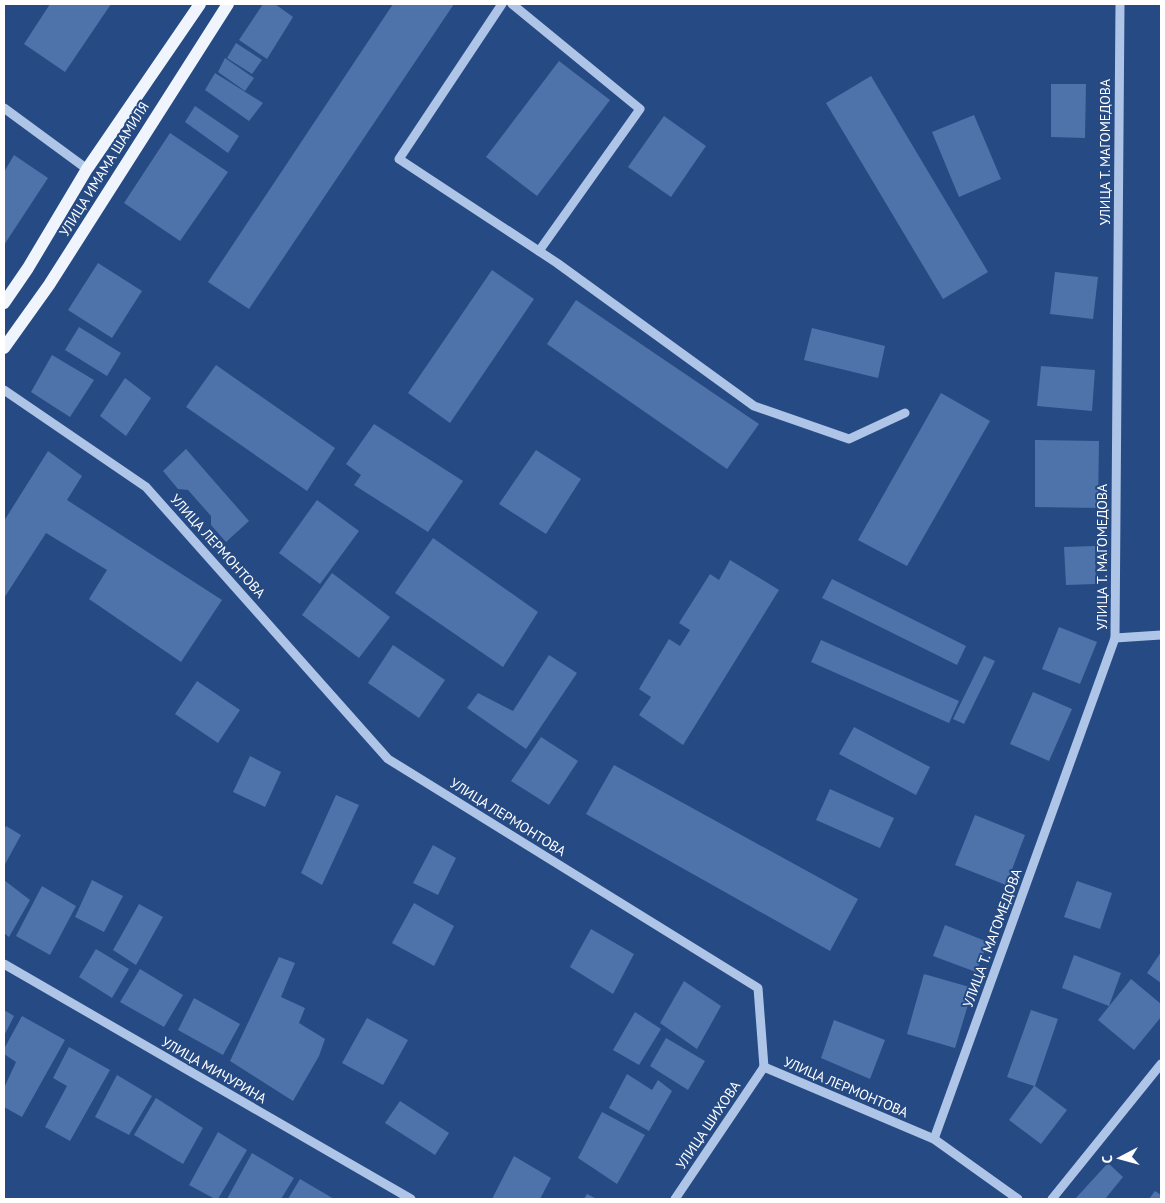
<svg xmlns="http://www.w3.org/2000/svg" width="1165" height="1203" font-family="'PT Sans',sans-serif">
<rect width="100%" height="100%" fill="#264a83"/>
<g fill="#4e73ab">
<polygon points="50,4 111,4 65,72 24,44"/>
<polygon points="263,4 275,4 293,17 267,59 239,40"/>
<polygon points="393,4 454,4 249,309 208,282"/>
<polygon points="236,43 262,60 252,74 227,58"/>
<polygon points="225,58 254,78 245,91 218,72"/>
<polygon points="559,61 610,100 537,196 486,157"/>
<polygon points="215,73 263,103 249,121 205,90"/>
<polygon points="871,76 988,272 943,299 826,103"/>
<polygon points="1051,84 1086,84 1085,138 1051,137"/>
<polygon points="195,106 239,136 228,153 185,122"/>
<polygon points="974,115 1001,179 959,197 932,132"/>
<polygon points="664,116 706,146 671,197 628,167"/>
<polygon points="170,133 228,172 180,241 124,203"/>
<polygon points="14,155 48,178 4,245 4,172"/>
<polygon points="98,263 142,291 112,338 68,310"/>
<polygon points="492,270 534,299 450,423 408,393"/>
<polygon points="1055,272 1098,277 1093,319 1050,314"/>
<polygon points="576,300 759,424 727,469 547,344"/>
<polygon points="79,327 121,353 107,376 65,350"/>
<polygon points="812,328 885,346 878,378 804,360"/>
<polygon points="52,355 94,380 70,417 31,392"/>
<polygon points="216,365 335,448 307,491 186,407"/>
<polygon points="1041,366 1095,370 1092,411 1037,406"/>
<polygon points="125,378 151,398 126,436 100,416"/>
<polygon points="941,393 990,421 907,566 858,540"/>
<polygon points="374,424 463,481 428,532 354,485 361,475 346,464"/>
<polygon points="1035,440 1099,441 1098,508 1035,507"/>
<polygon points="186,449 249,521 226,542 211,525 211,516 188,490 178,489 163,471"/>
<polygon points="536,450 581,479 546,534 499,504"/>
<polygon points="48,451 82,476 67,500 222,600 181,662 89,599 107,570 46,533 4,598 4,521"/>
<polygon points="317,500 359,531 320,584 279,553"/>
<polygon points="433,538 538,612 503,667 395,593"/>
<polygon points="1095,546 1096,584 1066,585 1064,547"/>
<polygon points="730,560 779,590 683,745 639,715 651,697 639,689 669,639 680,646 690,630 679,623 710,574 719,580"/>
<polygon points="332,573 390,617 359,658 302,615"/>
<polygon points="832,579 966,646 957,665 822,598"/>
<polygon points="1059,627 1097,642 1080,684 1042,669"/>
<polygon points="821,640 959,701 949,723 811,662"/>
<polygon points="393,645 445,680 419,718 368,683"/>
<polygon points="549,655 577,673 526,749 467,708 478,693 513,711"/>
<polygon points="984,656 995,661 964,724 953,719"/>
<polygon points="197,681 240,710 218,743 175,714"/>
<polygon points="1033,692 1072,709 1049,761 1010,744"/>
<polygon points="854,727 930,767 916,795 839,754"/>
<polygon points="541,737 578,761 549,805 511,781"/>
<polygon points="250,756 281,772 265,807 233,792"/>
<polygon points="614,765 858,899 830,951 586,814"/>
<polygon points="830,789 894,818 880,848 816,820"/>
<polygon points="336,795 359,805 322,885 301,873"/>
<polygon points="975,815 1025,835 1006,885 955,865"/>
<polygon points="6,826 21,835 4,866 4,830"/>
<polygon points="433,845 456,858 438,895 413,883"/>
<polygon points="4,880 30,900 9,937 4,933"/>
<polygon points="92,880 123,896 104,932 75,917"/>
<polygon points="1077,881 1112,893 1100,929 1064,917"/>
<polygon points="42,886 76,906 50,955 16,936"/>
<polygon points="414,903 454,926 434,966 392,943"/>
<polygon points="139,904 163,917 136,965 113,950"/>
<polygon points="945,925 988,942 976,972 933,956"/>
<polygon points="591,929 634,954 613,994 570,967"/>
<polygon points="96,949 129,969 112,998 79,977"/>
<polygon points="1161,952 1161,983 1147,973"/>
<polygon points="1074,955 1121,973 1109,1006 1062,988"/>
<polygon points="279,957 295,963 281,997 305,1008 299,1023 325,1039 319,1056 293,1101 230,1061"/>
<polygon points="140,969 183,995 164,1027 120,1002"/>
<polygon points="924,974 973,988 955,1048 907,1034"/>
<polygon points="1131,979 1161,1004 1161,1017 1134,1050 1098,1020"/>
<polygon points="684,981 721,1006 697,1049 660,1023"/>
<polygon points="194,998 240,1024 223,1055 178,1030"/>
<polygon points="4,1010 14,1016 4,1036"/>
<polygon points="1031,1010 1058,1019 1035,1086 1067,1110 1041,1144 1009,1120 1034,1086 1007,1077"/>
<polygon points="635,1012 661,1029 639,1065 613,1050"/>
<polygon points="22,1016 65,1040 22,1117 4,1107 4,1088 16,1062 4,1054 4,1049"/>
<polygon points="367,1018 408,1040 383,1085 342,1063"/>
<polygon points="834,1020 885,1040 870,1079 821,1058"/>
<polygon points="666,1038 705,1061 688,1090 650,1066"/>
<polygon points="69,1047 110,1070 70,1141 45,1127 67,1086 53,1078"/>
<polygon points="627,1074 652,1090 658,1080 672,1091 649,1131 609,1108"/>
<polygon points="117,1075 152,1096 129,1135 95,1117"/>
<polygon points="156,1098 203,1128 183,1164 134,1135"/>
<polygon points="400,1101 449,1133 435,1155 385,1123"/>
<polygon points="602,1112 645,1135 617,1184 578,1158"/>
<polygon points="218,1132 247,1150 218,1199 215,1199 189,1185"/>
<polygon points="252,1153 294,1178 281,1199 227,1199"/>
<polygon points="514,1156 551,1178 540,1199 492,1199"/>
<polygon points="1108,1163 1123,1177 1105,1199 1075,1199"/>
<polygon points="300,1179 334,1199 288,1199"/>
<polygon points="1155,1191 1161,1195 1161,1199 1149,1199"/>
<polygon points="587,1194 597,1199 584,1199"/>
</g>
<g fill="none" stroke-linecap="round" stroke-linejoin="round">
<g stroke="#aec5e7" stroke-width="9">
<polyline points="502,4 399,159 557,263 754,406 849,439 905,413"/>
<polyline points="512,4 640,109 539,251"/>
<polyline points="4,108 87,169"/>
<polyline points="4,390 146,487 388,759 758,988 764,1067"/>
<polyline points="1115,638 1161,635"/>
<polyline points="4,964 411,1199"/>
<polyline points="764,1067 934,1139 1018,1199"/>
<polyline points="934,1139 1115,638 1120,4"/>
<polyline points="675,1199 764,1067"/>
<polyline points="1052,1199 1161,1064"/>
</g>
<g stroke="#f0f5fd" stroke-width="12">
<polyline points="4,303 28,268 87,169 200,4"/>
<polyline points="4,348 49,285 228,4"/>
</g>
</g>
<g text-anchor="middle" stroke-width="4" stroke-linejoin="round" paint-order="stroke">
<g font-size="14" fill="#fff" stroke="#264a83">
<text transform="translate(1105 152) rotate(-90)" y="5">УЛИЦА Т. МАГОМЕДОВА</text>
<text transform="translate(104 169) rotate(-58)" y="5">УЛИЦА ИМАМА ШАМИЛЯ</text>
<text transform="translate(218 546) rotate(48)" y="5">УЛИЦА ЛЕРМОНТОВА</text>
<text transform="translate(1102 557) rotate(-90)" y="5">УЛИЦА Т. МАГОМЕДОВА</text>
<text transform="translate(508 817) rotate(32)" y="5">УЛИЦА ЛЕРМОНТОВА</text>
<text transform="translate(992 938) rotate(-70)" y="5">УЛИЦА Т. МАГОМЕДОВА</text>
<text transform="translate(214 1070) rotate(30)" y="5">УЛИЦА МИЧУРИНА</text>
<text transform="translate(846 1087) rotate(23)" y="5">УЛИЦА ЛЕРМОНТОВА</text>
<text transform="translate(708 1125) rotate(-56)" y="5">УЛИЦА ШИХОВА</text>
</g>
</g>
<rect width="1165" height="1203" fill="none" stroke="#ffffff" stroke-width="10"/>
<g transform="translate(1120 1158) rotate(264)" stroke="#264a83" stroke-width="4" paint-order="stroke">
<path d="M0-4L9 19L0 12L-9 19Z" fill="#ffffff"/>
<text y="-8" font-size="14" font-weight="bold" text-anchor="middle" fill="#ffffff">С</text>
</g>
</svg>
